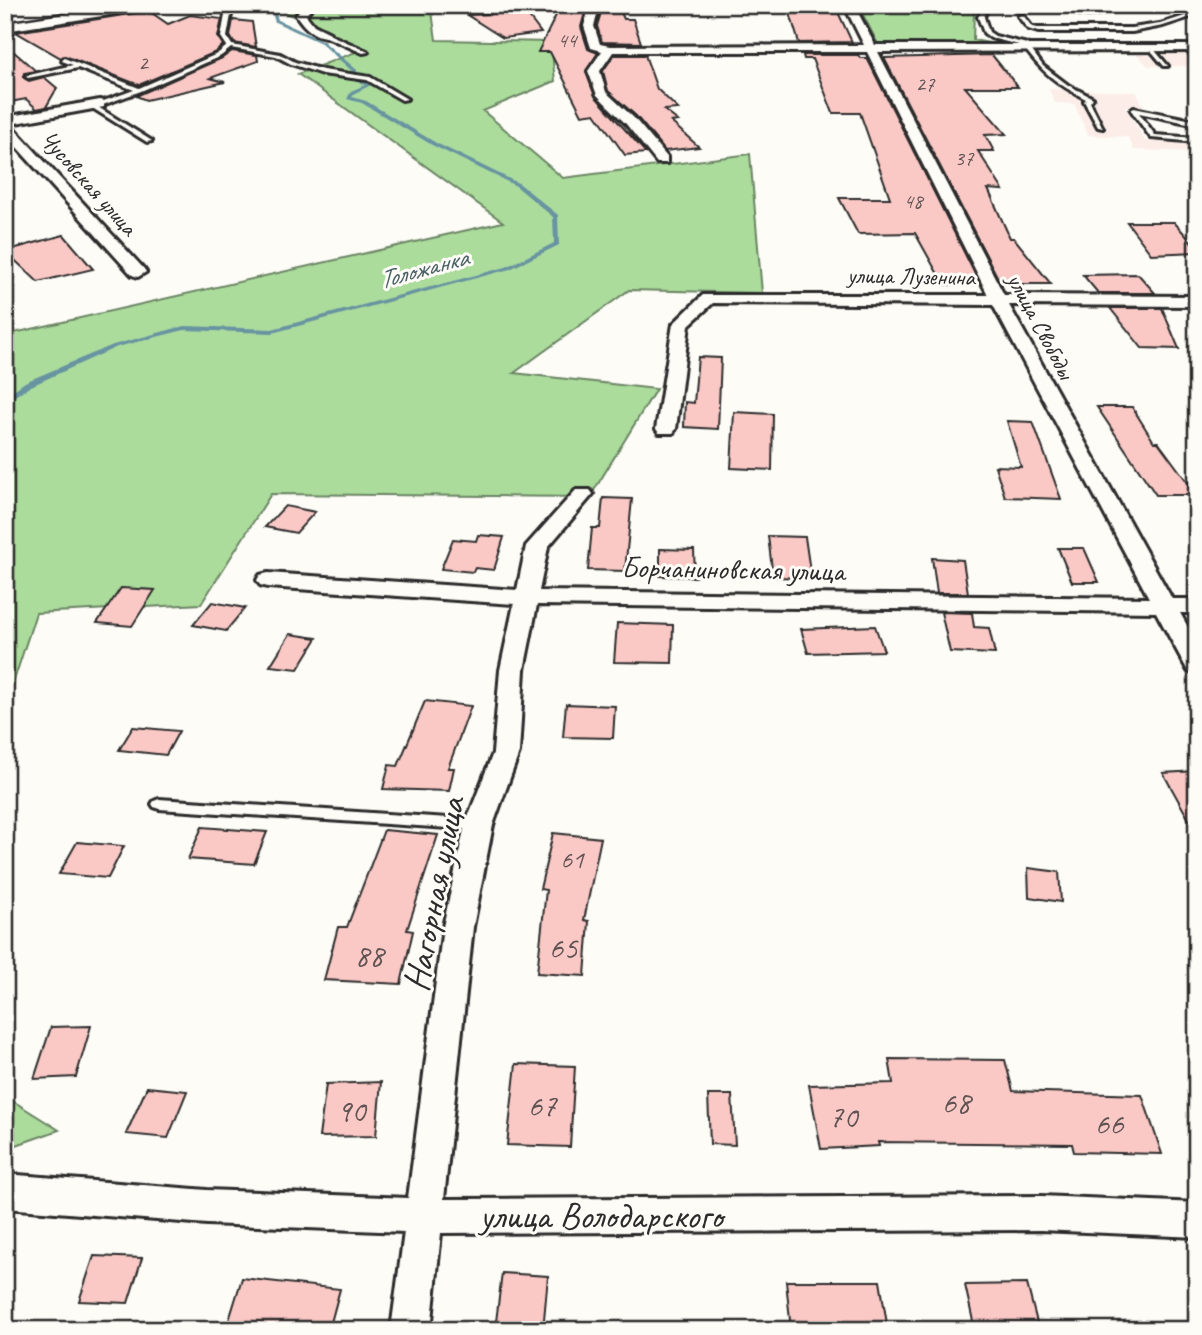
<svg xmlns="http://www.w3.org/2000/svg" width="1202" height="1335" font-family="Caveat,sans-serif">
<rect width="100%" height="100%" fill="#fdfcf7"/>
<filter id="ink" filterUnits="userSpaceOnUse"><feTurbulence type="fractalNoise" baseFrequency=".0143" numOctaves="2"/><feDisplacementMap in="SourceGraphic" scale="14" xChannelSelector="R" yChannelSelector="G"/><feConvolveMatrix kernelMatrix="1 2 1 2 8 2 1 2 1" color-interpolation-filters="sRGB"/></filter>
<g filter="url(#ink)">
<g fill="#fcede8">
<polygon points="1135,52 1184,52 1197,66 1148,66"/>
<polygon points="1049,89 1136,92 1144,106 1125,106 1145,141 1197,143 1197,152 1134,150 1128,137 1088,135 1074,104 1055,103"/>
</g>
<g fill="#abdc9c" stroke="#6b8464" stroke-width="2">
<polygon points="269,5 431,5 436,40 551,42 555,81 483,111 563,178 750,154 762,293 629,290 514,373 656,389 590,497 271,494 201,604 36,613 5,708 5,335 503,222 298,74 364,49"/>
<polygon points="858,5 964,5 974,13 973,40 1012,47 880,48"/>
<polygon points="5,1096 59,1130 5,1149"/>
</g>
<g fill="none" stroke-linecap="round" stroke-linejoin="round">
<g fill="#6793a1" fill-rule="evenodd">
<polygon points="274,5 278,5 276,13 278,20 323,41 357,70 357,72 353,72 321,43 275,22 272,13"/>
<polygon points="352,77 356,77 371,85 355,93 352,97 366,101 436,143 520,184 558,215 559,245 510,269 272,333 184,330 117,347 31,386 5,402 5,396 25,382 113,345 184,326 272,329 506,267 554,243 553,217 516,186 432,145 362,103 347,99 351,91 365,85 352,79"/>
</g>
</g>
<g fill="#fac9c6" stroke="#2b2b2b" stroke-width="2">
<polygon points="619,8 624,19 633,19 641,43 602,42 597,26 602,9"/>
<polygon points="565,9 586,9 581,27 588,49 598,53 586,72 595,96 646,153 625,155 595,113 582,115 550,52 538,52 558,11"/>
<polygon points="789,10 837,10 852,42 799,43"/>
<polygon points="149,11 168,24 190,15 222,19 218,37 223,45 216,52 139,85 65,56 61,58 16,32"/>
<polygon points="525,12 541,33 503,38 467,15"/>
<polygon points="233,20 252,22 256,47 234,43 230,36"/>
<polygon points="5,44 36,71 24,73 24,78 29,81 44,77 57,88 46,107 37,109 26,99 5,103"/>
<polygon points="232,51 257,55 258,61 210,78 225,82 146,100 136,96 222,58"/>
<polygon points="614,55 645,55 657,89 678,109 664,110 678,121 671,122 699,147 665,151 636,116 608,91 603,71"/>
<polygon points="803,55 858,55 860,58 867,58 980,284 944,285 915,233 858,234 839,198 890,198 860,113 833,113 812,59 804,59"/>
<polygon points="992,55 1018,87 965,87 1006,134 985,135 994,151 978,151 1003,190 988,189 1010,238 1014,238 1051,284 1001,284 884,58"/>
<polygon points="1127,222 1174,222 1197,248 1197,252 1151,254"/>
<polygon points="64,235 93,269 38,282 5,251"/>
<polygon points="1138,274 1155,293 1098,293 1083,275"/>
<polygon points="1110,308 1162,308 1179,349 1142,348"/>
<polygon points="698,357 721,358 718,429 684,427 685,402 694,403"/>
<polygon points="1097,407 1132,407 1154,442 1158,442 1197,495 1156,495"/>
<polygon points="734,412 773,414 772,470 731,468"/>
<polygon points="1007,421 1033,422 1061,499 1005,497 995,466 1021,467"/>
<polygon points="603,498 632,499 625,571 588,570 592,528 600,528"/>
<polygon points="285,506 315,512 296,533 265,527"/>
<polygon points="478,535 504,537 494,570 475,568 473,572 441,569 453,539 476,541"/>
<polygon points="768,536 805,537 811,578 773,577"/>
<polygon points="1058,548 1084,548 1099,582 1072,582"/>
<polygon points="660,549 694,550 695,577 660,576"/>
<polygon points="932,558 963,560 968,593 937,593"/>
<polygon points="121,588 155,590 132,626 97,623"/>
<polygon points="212,602 245,608 226,631 193,625"/>
<polygon points="941,612 972,613 974,627 989,628 995,654 950,652"/>
<polygon points="617,623 673,625 672,663 614,662"/>
<polygon points="875,626 884,651 808,653 801,629"/>
<polygon points="290,634 317,638 298,669 270,666"/>
<polygon points="425,701 471,706 448,768 454,768 449,791 383,789 389,765 398,766"/>
<polygon points="566,704 615,706 613,738 563,737"/>
<polygon points="133,727 179,731 166,755 119,750"/>
<polygon points="1197,771 1197,834 1163,773"/>
<polygon points="202,827 267,832 254,864 188,859"/>
<polygon points="384,830 438,835 407,930 413,931 401,984 324,980 338,927 347,927"/>
<polygon points="553,833 601,838 584,920 589,921 585,976 537,973 546,890 540,889"/>
<polygon points="77,842 124,846 108,878 59,874"/>
<polygon points="1028,868 1059,872 1061,902 1029,897"/>
<polygon points="91,1026 76,1077 34,1079 51,1027"/>
<polygon points="889,1059 1005,1060 1013,1091 1142,1095 1162,1154 1074,1152 1072,1144 878,1142 879,1146 821,1149 809,1085 893,1083"/>
<polygon points="516,1064 575,1066 570,1147 507,1145"/>
<polygon points="381,1082 376,1136 319,1137 326,1084"/>
<polygon points="147,1087 187,1091 168,1138 126,1134"/>
<polygon points="708,1095 732,1095 735,1145 710,1144"/>
<polygon points="94,1256 142,1258 128,1303 79,1301"/>
<polygon points="502,1273 548,1276 543,1330 495,1330"/>
<polygon points="242,1278 340,1289 329,1330 226,1330"/>
<polygon points="786,1281 880,1281 888,1330 791,1330"/>
<polygon points="1027,1284 1039,1330 975,1330 965,1285"/>
</g>
<g fill="none" stroke-linecap="round" stroke-linejoin="round">
<g stroke="#2b2b2b" stroke-width="6">
<g id="service">
<polygon points="220,5 225,5 231,15 227,37 232,45 280,54 295,62 323,70 370,77 407,99 402,100 367,80 322,74 291,64 276,56 231,48 221,56 141,91 100,106 98,103 134,90 78,68 28,78 25,76 73,65 62,61 64,58 139,88 217,54 227,46 221,37 225,15"/>
<path d="M976,5H981L986,12L984,17L989,32L995,36L1027,44L1043,66L1068,85L1093,98L1090,102L1103,128L1098,127L1084,101L1086,99C1057,84 1043,73 1023,46L991,38L984,33L978,17L981,12Z"/>
<path d="M1063,5H1068C1086,21 1104,5 1124,5C1105,14 1080,22 1063,5Z"/>
<polygon points="1197,12 1197,15 1163,26 1132,32 1038,32 1028,29 1018,16 1023,15 1032,27 1038,28 1132,28 1160,24"/>
<polygon points="326,33 367,51 368,52 363,53 324,36"/>
<polygon points="1148,47 1152,47 1168,66 1164,66"/>
<polygon points="1184,47 1188,47 1197,54 1197,59 1184,49"/>
<polygon points="91,103 93,104 152,141 147,142 89,106"/>
<polygon points="1134,108 1197,121 1197,125 1139,113 1155,135 1197,138 1197,142 1151,138 1131,110"/>
<polygon points="159,799 479,820 484,821 486,825 484,829 479,830 159,809 154,807 152,804 154,801"/>
</g>
</g>
<g stroke="#2b2b2b" stroke-width="6">
<g id="minor">
<path d="M304,5H314L306,15L314,25L330,33V37C314,38 304,27 296,15Z"/>
<polygon points="590,5 600,5 594,26 600,44 610,46 864,45 844,5 854,5 875,45 1197,45 1197,51 878,52 1004,295 1197,296 1197,306 1009,305 1172,599 1197,599 1197,613 1180,613 1197,643 1197,674 1188,671 1156,612 537,605 524,670 519,753 493,825 473,927 444,1199 1041,1196 1197,1203 1197,1237 1041,1230 441,1233 431,1330 391,1330 404,1232 207,1224 5,1208 5,1174 207,1190 408,1198 443,927 465,825 493,753 500,670 514,604 268,587 260,585 257,580 260,575 268,573 517,590 526,546 576,490 590,490 593,494 548,547 539,591 1149,598 993,305 713,303 689,325 676,429 673,433 659,433 656,429 673,324 703,295 988,295 867,52 613,52 600,71 606,92 634,118 667,157 667,163 657,163 626,124 597,95 588,71 602,51 591,48 584,26"/>
<polygon points="100,100 104,101 104,107 10,124 144,269 146,272 138,277 132,275 5,134 5,117"/>
</g>
</g>
<g stroke="#2b2b2b" stroke-width="5">
<polygon id="tertiary" points="122,5 153,5 147,9 5,31 5,23"/>
</g>
<use href="#service" fill="#fdfcf7" fill-rule="evenodd"/>
<use href="#minor" fill="#fdfcf7" fill-rule="evenodd"/>
<use href="#tertiary" fill="#fdfcf7" fill-rule="evenodd"/>
</g>
</g>
<g text-anchor="middle" stroke-width="6" stroke-linejoin="round" paint-order="stroke">
<g font-size="21" fill="#5f5252">
<text x="567" y="47">44</text>
<text x="143" y="70">2</text>
<text x="925" y="91">27</text>
<text x="964" y="165">37</text>
<text x="913" y="208">48</text>
</g>
<g font-size="24" fill="#2b2b2b" stroke="#fdfcf7">
<text transform="translate(89 183) rotate(48)" y="8">Чусовская улица</text>
<text transform="translate(911 276) rotate(1)" y="8">улица Лузенина</text>
<text transform="translate(1041 326) rotate(62)" y="8">улица Свободы</text>
</g>
<g font-size="26" font-style="italic" fill="#495f66" stroke="#fdfcf7">
<text transform="translate(423 268) rotate(-15)" y="9">Толожанка</text>
</g>
<g font-size="26" fill="#5f5252">
<text x="572" y="868">61</text>
</g>
<g font-size="30" fill="#2b2b2b" stroke="#fdfcf7">
<text transform="translate(733 569) rotate(1)" y="10">Борчаниновская улица</text>
</g>
<g font-size="32" fill="#5f5252">
<text x="563" y="958">65</text>
<text x="369" y="966">88</text>
<text x="956" y="1113">68</text>
<text x="542" y="1116">67</text>
<text x="351" y="1121">90</text>
<text x="843" y="1127">70</text>
<text x="1109" y="1134">66</text>
</g>
<g font-size="37" fill="#2b2b2b" stroke="#fdfcf7">
<text transform="translate(433 894) rotate(-79)" y="13">Нагорная улица</text>
<text x="601" y="1228">улица Володарского</text>
</g>
</g>
<rect width="1202" height="1335" fill="none" stroke="#fdfcf7" stroke-width="28"/>
<rect x="14" y="14" width="1174" height="1307" fill="none" stroke="#2b2b2b" stroke-width="2.5" filter="url(#ink)"/>
</svg>
